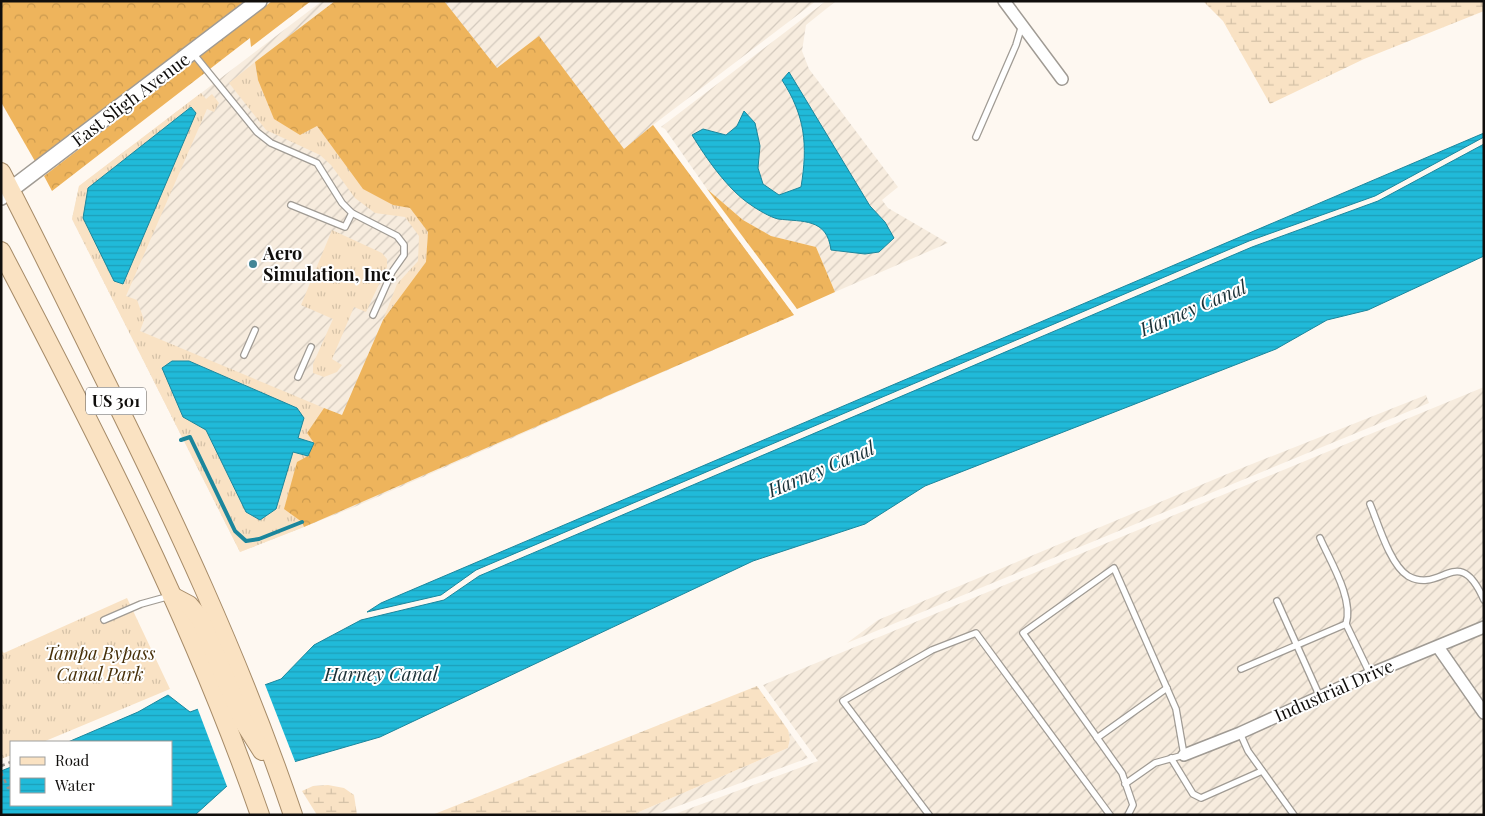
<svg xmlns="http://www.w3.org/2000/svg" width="1485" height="816" font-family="'Playfair Display',serif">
<defs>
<pattern id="industrial-furrows" width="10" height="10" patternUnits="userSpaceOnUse" patternTransform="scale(1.25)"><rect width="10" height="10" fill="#f7ecde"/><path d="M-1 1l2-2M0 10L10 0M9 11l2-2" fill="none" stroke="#d3c9bd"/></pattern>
<pattern id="grass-tufts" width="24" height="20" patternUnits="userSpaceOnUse" patternTransform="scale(1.25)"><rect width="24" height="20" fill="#f9e2c4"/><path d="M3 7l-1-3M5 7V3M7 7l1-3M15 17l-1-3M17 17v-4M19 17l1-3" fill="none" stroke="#d4c1a7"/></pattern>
<pattern id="forest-crowns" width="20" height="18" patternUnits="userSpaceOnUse" patternTransform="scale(1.25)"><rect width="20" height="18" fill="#eeb45c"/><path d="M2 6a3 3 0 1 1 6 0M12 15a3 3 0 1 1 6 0" fill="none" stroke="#cb9a4f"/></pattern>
<pattern id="wetland-marsh" width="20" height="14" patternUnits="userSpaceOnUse" patternTransform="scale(1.25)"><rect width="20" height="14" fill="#f9e2c4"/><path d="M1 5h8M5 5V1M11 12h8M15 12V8" fill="none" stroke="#d4c1a7"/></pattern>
<pattern id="water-rules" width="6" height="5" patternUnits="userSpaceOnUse" patternTransform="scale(1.25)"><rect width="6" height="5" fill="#20bad9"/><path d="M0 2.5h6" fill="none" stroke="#1c9fb9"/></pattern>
</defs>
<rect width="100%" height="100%" fill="#fef8f1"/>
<g fill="url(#industrial-furrows)" fill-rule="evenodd">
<polygon points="322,1 816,1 653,125 794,315 352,508 240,552 72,219 79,186"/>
<path d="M826,1H836L806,25L802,51L809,69L898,187L882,200L888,208L948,243L835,292L816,247L771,236L743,220L707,189L665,129L661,127ZM789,72L870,207L885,222L865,254L831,250L829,238L816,224L798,220L703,129L726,135L737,126L744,111L760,146L758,168L763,184L779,195L801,187L805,137L799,113L782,80Z"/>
<polygon points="1484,387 1484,815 672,815 818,761 763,685"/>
<polygon points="1426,395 1429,403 847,643 878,620 1232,472"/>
<polygon points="788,730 808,758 654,815 632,815 788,748 790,739"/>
</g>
<g fill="url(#grass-tufts)">
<polygon points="255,62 258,80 317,126 393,205 410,208 428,232 426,262 383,320 397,284 418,261 419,236 405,217 375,213 355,198 331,165 320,155 266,130 229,83"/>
<polygon points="201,93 206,99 212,94 219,103 214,112 207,109 126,296 137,300 144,320 140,331 324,408 307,433 314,443 302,522 304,527 240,552 72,219 79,186"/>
<polygon points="332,230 382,253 387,259 387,267 366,312 354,307 332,359 342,365 337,372 324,377 313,373 313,364 333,319 301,305"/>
<polygon points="127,598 170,689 43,742 11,742 11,755 1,759 1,650 4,653"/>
</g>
<g fill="url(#forest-crowns)">
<polygon points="1,1 247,1 36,163 1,102"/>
<polygon points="272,1 311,1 251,47 250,38 52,191 44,176"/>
<polygon points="335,1 444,1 497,68 539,36 624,149 653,125 794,315 304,527 302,522 284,509 297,462 308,456 314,443 307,433 324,408 342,415 383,320 426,262 428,232 410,208 393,205 363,189 317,126 300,135 274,119 258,80 255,62"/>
<polygon points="707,189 743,220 771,236 816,247 835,292 797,309"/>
</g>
<g fill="url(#wetland-marsh)">
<polygon points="1203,1 1484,1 1484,11 1364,59 1270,104 1223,21"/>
<polygon points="757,686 788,730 790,739 788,748 632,815 432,815"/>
<polygon points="328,785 344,788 354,795 357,815 317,815 302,791 313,786"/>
</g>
<g fill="url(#water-rules)" stroke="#1b869c">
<path d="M789,72L870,206L885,222L894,238L879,252L865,254L831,250C827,218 803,222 778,219C770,217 758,210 751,205C728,190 706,158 692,135L703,129L726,135L737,126L744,111L755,123L760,146L758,168L763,184L779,195L801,187C808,144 805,116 782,80Z"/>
<polygon points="191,107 196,113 123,284 114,281 83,218 88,188"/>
<polygon points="1484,133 1484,137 1375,196 1249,241 476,570 441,595 367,612 381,603"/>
<polygon points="1484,144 1484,256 1368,310 1327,320 1276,349 925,486 865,524 753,561 380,737 266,770 227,786 195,815 1,815 1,771 11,767 11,805 171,805 171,742 68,742 138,712 168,695 190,712 281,679 314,645 361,620 444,600 479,576 1252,247 1378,201"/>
<polygon points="172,361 189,361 297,408 304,418 298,438 314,443 308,456 293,452 276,509 260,520 246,512 206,430 183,417 162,368"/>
</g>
<polygon fill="#fef8f1" points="264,682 296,764 268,773 256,793 238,798 228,789 197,707"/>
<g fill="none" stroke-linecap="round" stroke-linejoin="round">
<polyline stroke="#1b869c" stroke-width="4" points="181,440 190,437 235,531 246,541 259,539 302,522"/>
<g stroke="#a09b94" stroke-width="8">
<g id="lane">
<polyline points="192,52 257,132 271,143 317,163 342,203 352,213 397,236 404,245 404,255 392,272 373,315"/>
<polyline points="976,137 1016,45 1022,25"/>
<polyline points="291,205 345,227 352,213"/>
<polyline points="244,355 255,330"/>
<polyline points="298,377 311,347"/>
<path d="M1370,504C1378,523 1390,565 1408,576C1442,595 1458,541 1484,600"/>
<path d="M1320,538C1330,561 1354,599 1346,624"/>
<polyline points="1277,601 1320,697"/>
<polyline points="104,620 141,604 170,596"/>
<polyline points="1241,669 1346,624 1370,674"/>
<polyline points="1240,733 1248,751 1294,815"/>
<polyline points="1097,738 1167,688"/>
<polyline points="1171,758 1193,794 1201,798 1262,771"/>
<polyline points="1125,784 1155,763 1184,755 1176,709 1114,568 1023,633 1122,773 1133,805 1128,815"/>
<polyline points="929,815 843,701 932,650 976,633 1110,815"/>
</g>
</g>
<g stroke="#a09b94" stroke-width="14">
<g id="street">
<polyline points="1004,1 1062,79"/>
<polyline points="1438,647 1484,713"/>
<polyline points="1184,755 1240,733 1370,674 1484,627"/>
</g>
</g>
<g stroke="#a09b94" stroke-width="18">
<polyline id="secondary" points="1,197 259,1"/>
</g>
<g stroke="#a68b68" stroke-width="20">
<g id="primary">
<path d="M1,172C35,237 67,303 99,368C172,514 241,661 293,815"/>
<path d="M1,251C97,434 192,619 260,815"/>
<polyline points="172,596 189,605 200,618 243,721 262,751"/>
</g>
</g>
<g stroke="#97938e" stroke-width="2.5" stroke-dasharray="4 4" stroke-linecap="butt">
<polyline points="1,766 11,762"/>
<polyline points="1,772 8,788 11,787"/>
</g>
<use href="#lane" stroke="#fff" stroke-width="5.5"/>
<use href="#street" stroke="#fff" stroke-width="11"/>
<use href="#secondary" stroke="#fff" stroke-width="15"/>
<use href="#primary" stroke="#fae2c2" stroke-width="18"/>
</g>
<circle fill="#438596" stroke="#fff" stroke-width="2" cx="253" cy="264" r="5"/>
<g text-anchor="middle" stroke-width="4" stroke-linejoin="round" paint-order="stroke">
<rect fill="#fff" stroke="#585655" stroke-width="1" x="86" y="387.5" width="60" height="27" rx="4"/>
<g font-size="16" font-weight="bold" fill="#100e0c">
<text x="116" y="407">US 301</text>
</g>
<g font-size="18" fill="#100e0c" stroke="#fff">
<text transform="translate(131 100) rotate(-37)" y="6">East Sligh Avenue</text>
<text transform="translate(1334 691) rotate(-24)" y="6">Industrial Drive</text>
</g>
<g font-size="18" font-weight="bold" fill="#100e0c" stroke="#fff" text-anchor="start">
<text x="263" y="260">Aero<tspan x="263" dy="21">Simulation, Inc.</tspan></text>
</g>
<g font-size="18" font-style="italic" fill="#473009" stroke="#fff">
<text x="100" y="660">Tampa Bypass<tspan x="100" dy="21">Canal Park</tspan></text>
</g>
<g font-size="19" font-style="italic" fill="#1b3238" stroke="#fff">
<text transform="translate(1193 308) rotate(-23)" y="7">Harney Canal</text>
<text transform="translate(821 469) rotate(-23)" y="7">Harney Canal</text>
<text x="381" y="681">Harney Canal</text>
</g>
</g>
<rect width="1485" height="816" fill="none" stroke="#100e0c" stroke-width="5"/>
<rect x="10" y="741" width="162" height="65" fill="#ffffff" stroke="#9f9f9e"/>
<rect x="20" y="757" width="25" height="8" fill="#fae2c2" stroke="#9f9f9e"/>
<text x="55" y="766" font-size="15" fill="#100e0c">Road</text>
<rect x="20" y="778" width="25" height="15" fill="url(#water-rules)" stroke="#9f9f9e"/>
<text x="55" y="791" font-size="15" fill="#100e0c">Water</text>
</svg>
